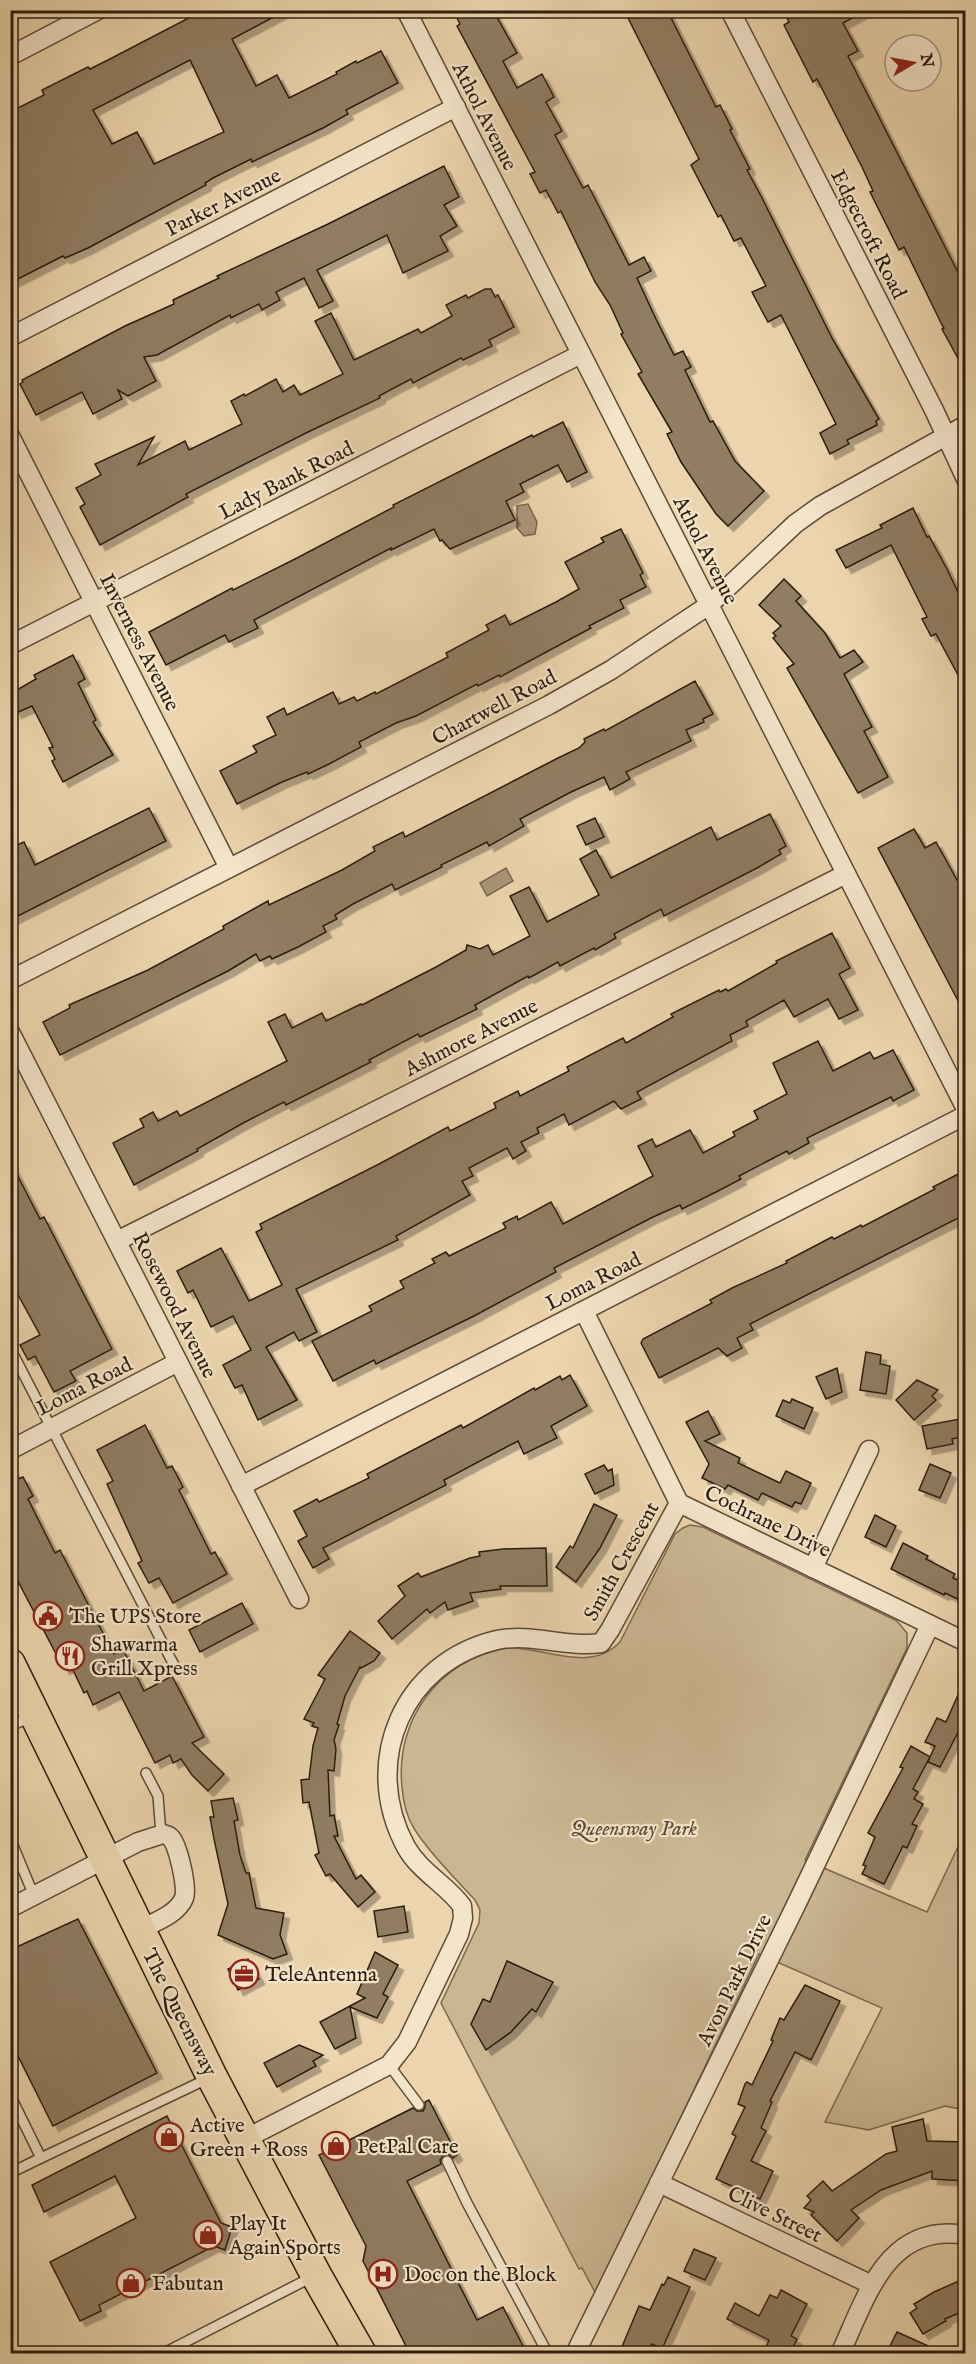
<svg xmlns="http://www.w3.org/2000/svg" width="976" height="2364" font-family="'IM FELL English',serif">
<defs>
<filter id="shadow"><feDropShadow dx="5.5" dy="5.5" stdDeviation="0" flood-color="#0004"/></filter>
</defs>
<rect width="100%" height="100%" fill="#ecd5ae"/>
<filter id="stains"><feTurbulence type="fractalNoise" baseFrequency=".00333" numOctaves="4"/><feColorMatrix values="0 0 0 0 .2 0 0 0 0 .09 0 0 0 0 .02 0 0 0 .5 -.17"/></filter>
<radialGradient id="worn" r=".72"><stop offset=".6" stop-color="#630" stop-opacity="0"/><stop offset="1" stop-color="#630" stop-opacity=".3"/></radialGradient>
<path fill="#cbb693" stroke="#7c6a51" stroke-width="1.5" d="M690,1525L703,1527L897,1621L907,1633V1648L805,1860L927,1912L965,1832V2110L945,2106L869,2130L825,2122L882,2008L759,1954L596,2294L582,2268L579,2269L441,2003L479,1923L480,1910L475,1900C455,1878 431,1855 415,1830C407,1818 403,1801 402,1787C395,1719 439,1660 507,1648C514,1647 522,1649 530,1650C562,1655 595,1668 620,1642L675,1534L683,1528Z"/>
<g fill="#ab9678" stroke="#78664e" stroke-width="1.5">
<polygon points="528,504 537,522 535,534 524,536 517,528 517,506"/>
<polygon points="506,868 513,881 487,896 480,883"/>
</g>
<g fill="#907d62" stroke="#2c1d0f" stroke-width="1.5" fill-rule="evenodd" filter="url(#shadow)">
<path d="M204,10H287L232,39L256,86L277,75L289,98L337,74L336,72L356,61L357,63L381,51L398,83L346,110L348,114L323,128L252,162L251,159L213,178L205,183L206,185L88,248L65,258L63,256L10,283V112L44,95L42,90L88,67L90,69L108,60ZM190,60L224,132L154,164L137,132L112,144L93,110Z"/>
<polygon points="453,10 493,10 517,53 503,61 517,88 542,74 554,97 546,102 562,131 555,135 583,188 588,185 629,265 644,257 651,271 637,278 656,319 674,355 683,351 691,367 685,370 710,422 713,421 735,461 764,491 728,526 716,514 681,462 667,434 672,432 638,374 642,372 621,334 623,333 610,305 595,282 561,211 558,213 546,190 540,193 530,174 535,172 457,26 460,24"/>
<polygon points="624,10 667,10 716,107 720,105 732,129 730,130 750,169 747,170 761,196 832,338 879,419 876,421 877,425 847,440 849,444 830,454 820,433 836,424 781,315 768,322 762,311 752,292 766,286 741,238 734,241 721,215 718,217 691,165 699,159"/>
<polygon points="783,10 867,10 843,23 858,51 848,56 966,288 966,373 942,329 944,328 942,325 904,247 899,250 870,192 873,191 862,167 817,79 813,82 784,25 789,22"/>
<polygon points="444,166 459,197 444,205 457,226 440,236 448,251 403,273 387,235 317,270 333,301 319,308 304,278 276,292 280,300 262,310 259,304 231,318 230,315 157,355 144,357 156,381 128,396 118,390 122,399 93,414 82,392 36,415 20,384 23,382 22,380 125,326 174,304 173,300 219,278 217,276 328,224"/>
<polygon points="485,289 491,289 495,297 498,295 514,327 489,340 492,346 463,360 461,358 413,383 411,379 392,389 379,396 380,398 308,432 186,494 188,497 100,545 80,507 85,504 76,488 101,475 95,464 154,437 138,465 185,441 189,450 242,424 231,401 244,394 245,396 276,379 283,392 294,385 300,395 343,374 315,321 331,313 354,360 418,329 421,333 452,316 446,305 466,295 468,298"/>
<polygon points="563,422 587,472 567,482 558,465 520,484 524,492 506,501 515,520 450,549 442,540 440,541 434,529 391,550 391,548 254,620 258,628 229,642 225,635 166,665 149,632 232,588 233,590 297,558 394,507 393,505 532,435 533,437"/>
<polygon points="913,508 927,537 929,536 947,569 966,609 966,690 936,634 931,636 922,619 927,617 891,545 846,568 836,550 882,528 880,525"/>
<polygon points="621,529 643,573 640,575 646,587 620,600 624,608 589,626 591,628 500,677 499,675 478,686 477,684 416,716 396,723 359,742 361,747 329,764 308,774 307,772 282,782 237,804 220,771 257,752 253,746 276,735 267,717 284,708 287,715 333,692 339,704 354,697 357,701 375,692 376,694 448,657 446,653 489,630 486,625 505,615 510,625 556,602 579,589 565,562 604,542 601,538"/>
<polygon points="784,579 801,596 796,601 825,633 840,658 854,650 863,662 844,674 872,727 864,731 888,777 858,793 787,668 794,664 773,638 776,636 773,633 781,626 759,605"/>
<polygon points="73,655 85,679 78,683 96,720 93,722 113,755 63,782 52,761 55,759 49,748 53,747 32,706 16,713 10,702 10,694 36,679 34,675"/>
<polygon points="695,681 713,714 703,719 704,722 686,730 691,741 626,772 630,779 610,790 604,777 571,792 520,819 524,826 489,846 487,842 441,865 442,867 395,890 392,884 353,904 335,915 337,919 323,926 326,932 298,947 272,959 270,956 260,961 256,954 228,971 60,1055 43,1022 70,1008 69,1005 148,970 224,929 223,926 268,901 269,905 342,870 375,851 373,847 403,832 405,837 558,758 579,748 585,742 584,739 604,729 605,731"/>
<polygon points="149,808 166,841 10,920 10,871 17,867 10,854 10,848 24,842 35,865"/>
<polygon points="770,814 786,846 779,850 781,854 757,868 664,916 661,909 614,934 616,938 595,950 594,948 560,966 558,962 529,978 528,976 475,1005 477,1009 420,1037 418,1034 369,1060 371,1062 286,1105 284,1102 245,1122 197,1149 198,1151 134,1185 113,1143 144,1127 140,1119 153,1112 158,1121 177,1111 180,1116 287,1061 268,1022 285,1014 292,1028 322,1013 326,1021 361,1004 362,1005 436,967 466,950 467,945 480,949 488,945 493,955 530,936 510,896 529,887 547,922 599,895 580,859 596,850 611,878 711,827 717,840"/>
<polygon points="595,818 604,837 586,845 577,826"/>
<polygon points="914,829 925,848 936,842 957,880 961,877 966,886 966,1016 878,848"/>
<polygon points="832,933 850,968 839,974 858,1010 839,1019 828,999 794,1017 784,1000 746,1021 748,1026 730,1035 732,1041 637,1092 641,1099 621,1109 614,1101 569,1125 564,1114 537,1128 539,1133 521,1142 526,1151 513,1159 507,1148 469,1168 473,1176 462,1181 470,1195 396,1236 398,1240 296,1289 317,1332 299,1341 294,1332 266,1347 297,1400 258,1420 242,1385 235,1388 223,1365 251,1350 233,1316 211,1327 193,1290 188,1293 177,1271 221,1248 249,1301 282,1285 256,1232 262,1229 260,1224 379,1164 448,1127 450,1131 496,1108 494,1103 518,1091 520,1096 569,1071 567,1067 623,1038 626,1043 673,1017 671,1014 719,990 720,992 726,989 728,991 777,963 776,961"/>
<polygon points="818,1041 833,1071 870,1052 874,1059 893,1050 914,1090 893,1101 891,1097 807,1138 809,1143 789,1154 787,1151 739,1176 741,1179 718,1191 682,1209 680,1205 653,1217 554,1268 556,1272 474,1316 376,1364 374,1360 333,1381 312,1341 372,1311 369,1306 404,1288 400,1281 435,1263 432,1259 446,1252 449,1256 506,1228 503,1223 517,1216 518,1220 551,1202 563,1224 653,1176 638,1146 652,1139 656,1147 690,1130 703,1153 735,1136 733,1132 758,1119 754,1111 787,1094 773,1063"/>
<polygon points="10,1161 40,1219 44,1217 112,1349 70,1371 76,1381 54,1392 35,1356 28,1360 20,1345 40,1335 10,1280"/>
<polygon points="966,1170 966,1214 750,1324 753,1330 737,1338 742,1348 727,1356 718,1348 659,1378 641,1343 643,1339 712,1303 710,1300 732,1288 787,1263 786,1261 832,1237 834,1239 861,1225 862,1227 935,1189 933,1187"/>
<polygon points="866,1352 881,1355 880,1364 890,1366 886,1394 860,1390"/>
<polygon points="837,1368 842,1392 826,1399 816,1377"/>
<polygon points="570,1375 587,1406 551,1426 557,1438 524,1454 518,1441 444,1480 446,1485 323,1548 329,1559 313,1568 298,1541 307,1536 294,1511 317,1499 319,1502 369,1478 367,1474 461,1425 463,1428 534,1388 535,1390 560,1376 562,1380"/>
<polygon points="917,1380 938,1390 932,1396 936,1400 914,1420 896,1400"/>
<polygon points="792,1399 813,1408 804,1429 776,1416 783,1400 790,1403"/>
<polygon points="708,1411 720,1434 705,1441 740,1458 738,1463 780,1483 786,1471 811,1483 801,1504 795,1502 792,1507 762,1493 758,1500 728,1485 725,1489 702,1478 709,1464 686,1422"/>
<polygon points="966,1418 966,1436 952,1439 953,1444 927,1449 922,1426"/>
<polygon points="145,1425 167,1468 172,1466 183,1487 179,1490 211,1554 215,1552 227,1574 173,1603 159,1578 149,1583 138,1563 142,1561 107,1484 113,1481 97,1450"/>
<polygon points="10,1464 18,1479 23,1477 33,1496 28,1499 55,1553 60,1550 114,1654 123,1649 144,1691 172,1676 204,1737 192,1743 224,1774 208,1791 192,1775 181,1759 173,1763 170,1755 155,1763 119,1692 93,1705 87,1691 84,1693 71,1666 64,1669 10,1566"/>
<polygon points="930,1464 951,1473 940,1498 919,1490"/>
<polygon points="604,1465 608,1471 612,1469 614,1485 595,1494 585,1474"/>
<polygon points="594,1504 617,1515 600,1548 576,1582 556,1567 570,1546 573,1548"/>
<polygon points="875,1515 896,1526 886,1547 865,1537"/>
<polygon points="903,1543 928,1556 926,1559 955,1574 953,1578 966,1584 966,1603 945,1593 944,1595 891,1569"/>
<polygon points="546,1548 547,1586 500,1586 501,1589 470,1593 473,1601 448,1610 445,1602 430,1613 427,1609 392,1639 378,1621 405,1596 398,1586 418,1573 421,1577 470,1558 480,1556 479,1552 503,1549"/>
<polygon points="242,1603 253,1624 200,1652 189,1630"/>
<polygon points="350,1631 380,1653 374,1661 361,1668 360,1667 345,1696 337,1724 339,1725 334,1740 336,1749 334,1771 328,1770 330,1816 334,1815 338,1836 334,1836 356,1879 361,1875 375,1892 358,1907 330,1874 326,1876 315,1855 319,1853 309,1802 303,1803 301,1780 309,1779 313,1746 318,1728 312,1726 314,1723 304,1719 325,1679 318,1675"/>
<polygon points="966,1677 966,1717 940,1767 928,1762 930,1757 913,1789 918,1792 914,1799 923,1804 912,1824 917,1826 907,1848 903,1846 884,1884 862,1874 866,1866 863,1865 875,1837 868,1833 903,1768 900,1767 911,1746 930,1757 935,1746 925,1742 937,1718 946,1722"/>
<polygon points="233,1798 238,1820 234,1821 240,1855 246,1873 249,1873 256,1908 284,1913 280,1935 287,1954 273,1959 218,1935 228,1904 214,1839 210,1817 214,1817 211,1801"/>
<polygon points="404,1906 408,1932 378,1937 374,1911"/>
<polygon points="78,1919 157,2073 53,2126 10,2040 10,1950"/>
<polygon points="375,1952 398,1965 383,1994 388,1997 377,2018 350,2007 356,2038 335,2049 320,2022 365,1998 357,1994"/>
<polygon points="248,1959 259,1979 238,1990 228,1969"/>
<polygon points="507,1961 553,1982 536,2012 532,2009 511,2032 486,2050 471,2024 483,1999 490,2002"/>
<polygon points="805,1985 840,2001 811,2060 795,2052 770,2101 772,2102 761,2128 766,2131 751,2161 773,2171 760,2199 716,2179 736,2136 732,2134 745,2107 738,2104 745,2084 747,2082 752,2085 773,2041 771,2040 780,2018 784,2020"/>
<polygon points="299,2045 323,2055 313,2061 316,2066 277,2087 264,2063"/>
<polygon points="429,2100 457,2155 453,2158 448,2154 444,2155 440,2160 441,2164 407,2181 477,2320 503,2307 527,2354 410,2354 363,2261 366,2246 319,2155 413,2108 417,2111 423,2111 425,2107 425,2102"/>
<polygon points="167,2116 221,2223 232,2227 225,2250 214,2246 99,2305 101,2311 80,2321 50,2262 136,2218 115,2176 44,2212 32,2185"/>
<polygon points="923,2119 927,2141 966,2142 966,2181 932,2179 932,2171 881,2190 851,2210 859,2218 837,2241 811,2215 814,2212 804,2208 811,2200 807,2196 823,2181 832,2191 886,2154 897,2151 892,2127"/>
<polygon points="694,2249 716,2258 705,2280 684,2271"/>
<polygon points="668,2277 690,2287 662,2349 652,2344 647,2354 619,2354 639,2306 650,2310 662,2284 664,2285"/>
<polygon points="961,2280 966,2291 966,2310 945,2319 946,2321 923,2334 910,2313 917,2308 914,2304 934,2292"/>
<polygon points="781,2290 807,2304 791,2336 797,2339 790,2354 763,2354 769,2340 727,2319 735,2303 759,2316 770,2295 777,2298"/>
<polygon points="897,2332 946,2354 886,2354"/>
</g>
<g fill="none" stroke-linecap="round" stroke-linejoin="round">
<g stroke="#5c4b37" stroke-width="12">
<g id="service">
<polyline points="10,1348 176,1669"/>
<polyline points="10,1726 31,1717"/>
<polyline points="146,1773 158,1796 161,1834"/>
<polyline points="10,1838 34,1896"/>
<polyline points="389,2065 419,2105"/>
<polyline points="10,2095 41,2158 10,2173"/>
<polyline points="41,2158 207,2079"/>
<polyline points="447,2161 467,2203 548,2354"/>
<polyline points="162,2354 312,2277"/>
</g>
</g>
<g stroke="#5c4b37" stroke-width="21">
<g id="minor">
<polyline points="406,10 966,1109"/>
<polyline points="730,10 934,410 966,479"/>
<polyline points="10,56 98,10"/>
<polyline points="10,337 456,107"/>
<polyline points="10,436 229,868"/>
<polyline points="10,645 581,354"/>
<polyline points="10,980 549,705 611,670 709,605 795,524 820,506 966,425"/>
<polyline points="10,1032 299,1599"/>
<polyline points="117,1241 846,874"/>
<polyline points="584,1311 679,1503 966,1642"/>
<polyline points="10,1450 178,1362"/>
<polyline points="241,1486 966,1115"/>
<polyline points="813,1568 869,1450"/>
<path d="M10,1908L138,1842L163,1834C167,1835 169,1835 171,1838C178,1846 188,1888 184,1898C177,1915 154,1922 139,1930"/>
<path d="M245,2139L389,2065L407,2042L459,1934L463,1918L462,1906C447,1885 420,1872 406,1847C360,1762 403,1662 497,1640C532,1633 567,1648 601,1643L610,1630L679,1503"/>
<polyline points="659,2183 872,2285"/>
<polyline points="575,2354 796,1905 930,1625"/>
<path d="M840,2354C867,2296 887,2222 966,2235"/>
</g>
</g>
<g stroke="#2c1d0f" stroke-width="33">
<polyline id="primary" points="10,1664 212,2077 316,2275 361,2354"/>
</g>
<use href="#service" stroke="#f3e4ca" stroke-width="9"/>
<use href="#minor" stroke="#f3e4ca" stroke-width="18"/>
<use href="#primary" stroke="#ecd5ae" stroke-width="30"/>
</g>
<defs>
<g id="civic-ring" transform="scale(1.5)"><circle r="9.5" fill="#f3e4ca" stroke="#8f2418" stroke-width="1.5"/><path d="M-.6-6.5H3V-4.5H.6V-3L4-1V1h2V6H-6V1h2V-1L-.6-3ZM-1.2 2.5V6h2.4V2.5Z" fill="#8f2418"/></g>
<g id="restaurant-ring" transform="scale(1.5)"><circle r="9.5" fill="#f3e4ca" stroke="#8f2418" stroke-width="1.5"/><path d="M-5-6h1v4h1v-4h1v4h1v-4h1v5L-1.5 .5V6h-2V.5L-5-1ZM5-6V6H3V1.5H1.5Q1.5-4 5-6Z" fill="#8f2418"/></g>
<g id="office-ring" transform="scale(1.5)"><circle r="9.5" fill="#f3e4ca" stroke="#8f2418" stroke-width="1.5"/><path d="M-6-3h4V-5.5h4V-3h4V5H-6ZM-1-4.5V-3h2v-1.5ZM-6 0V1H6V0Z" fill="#8f2418"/></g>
<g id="shop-ring" transform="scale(1.5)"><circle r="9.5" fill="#f3e4ca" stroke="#8f2418" stroke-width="1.5"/><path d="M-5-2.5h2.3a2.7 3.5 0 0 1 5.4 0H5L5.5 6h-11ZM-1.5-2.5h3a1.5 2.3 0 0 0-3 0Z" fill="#8f2418"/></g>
<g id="hospital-ring" transform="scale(1.5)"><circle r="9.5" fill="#f3e4ca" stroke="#8f2418" stroke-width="1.5"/><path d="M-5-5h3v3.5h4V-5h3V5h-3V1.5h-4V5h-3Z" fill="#8f2418"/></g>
</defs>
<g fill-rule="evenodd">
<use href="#civic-ring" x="48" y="1616"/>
<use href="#restaurant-ring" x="70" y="1656"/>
<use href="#office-ring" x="244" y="1974"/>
<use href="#shop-ring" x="169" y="2137"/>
<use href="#shop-ring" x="336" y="2146"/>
<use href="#shop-ring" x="208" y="2235"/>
<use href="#hospital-ring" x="383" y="2274"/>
<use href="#shop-ring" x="131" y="2283"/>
</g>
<g text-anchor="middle" stroke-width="4.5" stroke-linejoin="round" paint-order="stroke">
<g font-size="21" fill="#2c1d0f" stroke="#f3e4ca">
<text transform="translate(485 116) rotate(63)" y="7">Athol Avenue</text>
<text transform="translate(223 202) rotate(-27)" y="7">Parker Avenue</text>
<text transform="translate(869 234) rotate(63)" y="7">Edgecroft Road</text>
<text transform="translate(286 480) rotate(-27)" y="7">Lady Bank Road</text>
<text transform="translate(706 550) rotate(63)" y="7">Athol Avenue</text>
<text transform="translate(140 642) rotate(63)" y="7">Inverness Avenue</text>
<text transform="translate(494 707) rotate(-28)" y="7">Chartwell Road</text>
<text transform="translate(471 1037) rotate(-27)" y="7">Ashmore Avenue</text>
<text transform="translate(593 1281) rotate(-27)" y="7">Loma Road</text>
<text transform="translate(175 1305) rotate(63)" y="7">Rosewood Avenue</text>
<text transform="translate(84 1386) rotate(-27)" y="7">Loma Road</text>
<text transform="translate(768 1521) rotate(26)" y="7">Cochrane Drive</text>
<text transform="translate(621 1561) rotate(-61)" y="7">Smith Crescent</text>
<text transform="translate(734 1980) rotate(-64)" y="7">Avon Park Drive</text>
<text transform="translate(180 2012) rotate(63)" y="7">The Queensway</text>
<text transform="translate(775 2214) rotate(26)" y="7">Clive Street</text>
</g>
<g font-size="21" fill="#2c1d0f" stroke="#f3e4ca" text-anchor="start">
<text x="69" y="1623">The UPS Store</text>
<text x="91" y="1651">Shawarma<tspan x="91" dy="24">Grill Xpress</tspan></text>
<text x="265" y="1981">TeleAntenna</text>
<text x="190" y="2132">Active<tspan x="190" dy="24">Green + Ross</tspan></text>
<text x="357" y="2153">PetPal Care</text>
<text x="229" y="2230">Play It<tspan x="229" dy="24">Again Sports</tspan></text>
<text x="404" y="2281">Doc on the Block</text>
<text x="152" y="2290">Fabutan</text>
</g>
<g font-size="21" font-style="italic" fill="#5c4b37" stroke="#f3e4ca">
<text x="634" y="1835">Queensway Park</text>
</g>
</g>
<rect width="976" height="2364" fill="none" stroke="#ecd5ae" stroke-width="36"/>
<rect x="12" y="12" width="952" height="2340" fill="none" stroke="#2c1d0f" stroke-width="3"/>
<rect x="18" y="18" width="940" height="2328" fill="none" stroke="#2c1d0f" stroke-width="1.5"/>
<g transform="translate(913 63) rotate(80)"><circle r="28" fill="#f3e4ca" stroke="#a3947f" stroke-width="1.5"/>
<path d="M0-4.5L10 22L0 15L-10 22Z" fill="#8f2418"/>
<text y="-9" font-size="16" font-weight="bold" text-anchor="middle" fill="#2c1d0f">N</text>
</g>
<rect width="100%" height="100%" filter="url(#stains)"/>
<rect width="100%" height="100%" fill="url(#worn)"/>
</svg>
